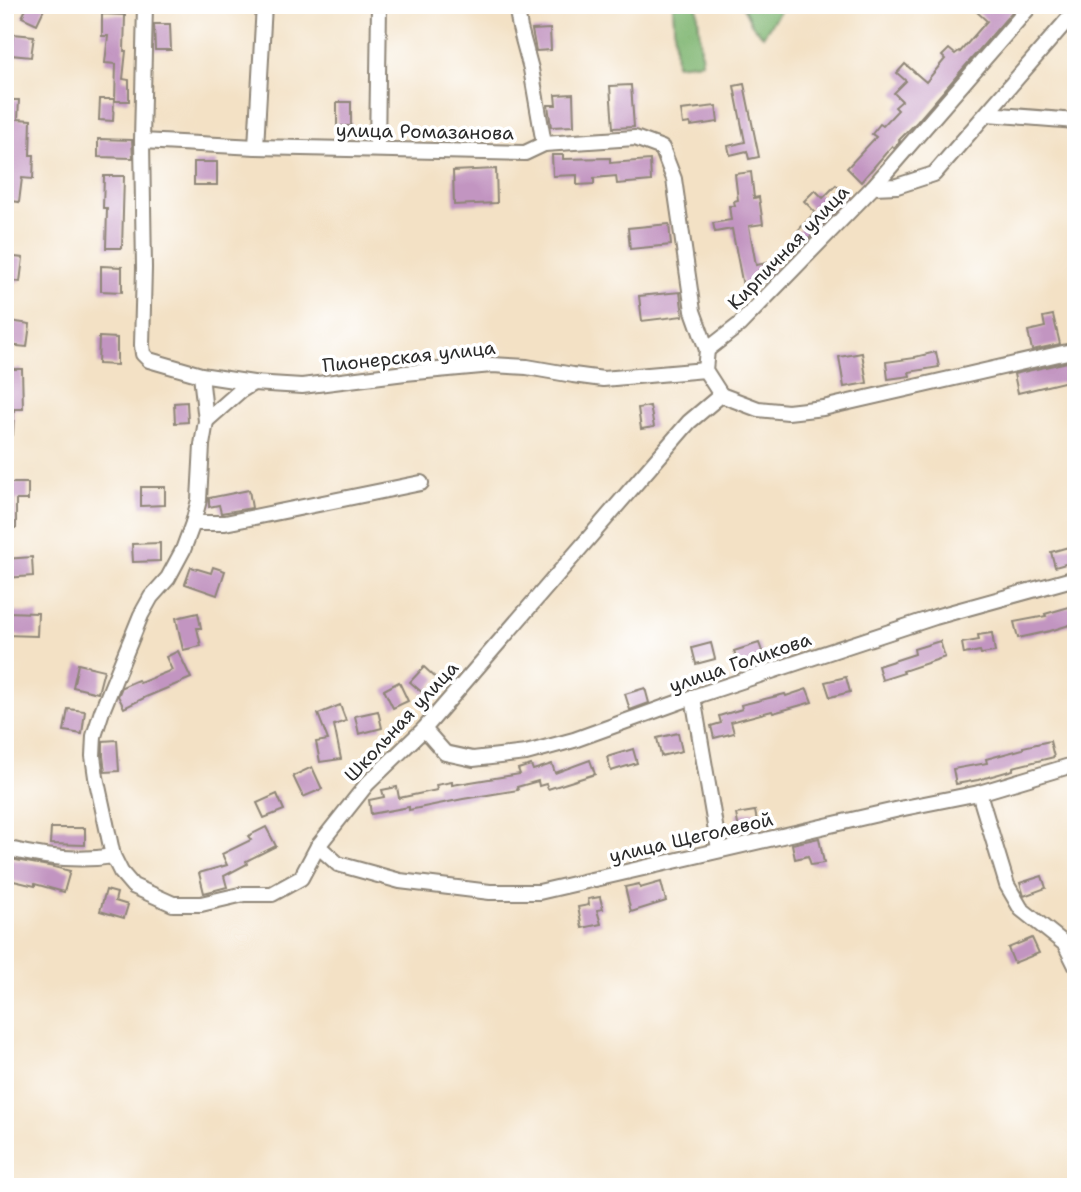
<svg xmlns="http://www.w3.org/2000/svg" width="1081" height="1192" font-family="'Shantell Sans',sans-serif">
<rect width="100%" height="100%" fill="#fff"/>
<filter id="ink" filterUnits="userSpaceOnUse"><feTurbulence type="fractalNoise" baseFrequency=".0143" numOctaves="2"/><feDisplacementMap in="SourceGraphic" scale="14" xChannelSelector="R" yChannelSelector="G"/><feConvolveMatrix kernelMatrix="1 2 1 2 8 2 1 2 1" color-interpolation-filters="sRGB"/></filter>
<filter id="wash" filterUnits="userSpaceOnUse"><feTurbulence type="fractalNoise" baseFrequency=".00686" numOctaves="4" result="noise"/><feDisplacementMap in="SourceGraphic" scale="28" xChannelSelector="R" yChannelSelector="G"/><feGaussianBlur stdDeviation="1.57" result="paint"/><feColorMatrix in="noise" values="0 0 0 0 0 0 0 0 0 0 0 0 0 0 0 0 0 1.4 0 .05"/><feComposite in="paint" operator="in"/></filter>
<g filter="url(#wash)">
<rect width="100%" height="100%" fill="#f3e1c5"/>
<g fill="#80b672" stroke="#56704e" stroke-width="2">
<polygon points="673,5 697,5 702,62 676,65"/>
<polygon points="742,5 785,5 780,11 763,36 752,25"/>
</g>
<g id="blocks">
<g fill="#c295c1">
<polygon points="28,5 46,5 37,24 22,17"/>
<polygon points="983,5 1018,5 917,122 899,140 900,141 894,148 892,146 861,182 847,168 876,137 872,134 880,124 883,126 898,110 895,107 902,101 894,93 906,81 897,73 905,64 926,82 945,59 942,56 949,49 955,54 959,51 960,52 987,21 977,12"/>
<polygon points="102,14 125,15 124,51 126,51 123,79 129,80 129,101 115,101 116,64 105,63 108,36 102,36"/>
<polygon points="154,24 170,24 171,50 155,50"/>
<polygon points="550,29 551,50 536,51 532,30"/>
<polygon points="13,34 34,36 31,57 11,55"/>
<polygon points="744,84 759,157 749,159 747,151 730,155 728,146 745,142 734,86"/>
<polygon points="631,85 634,127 613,128 610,86"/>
<polygon points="573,94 574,126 551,127 548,105 556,105 555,95"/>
<polygon points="100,99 114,99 113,121 99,120"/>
<polygon points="5,100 19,100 18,119 31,120 30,155 34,155 33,179 22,178 19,202 5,200 7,178 5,178"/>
<rect x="337" y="102" width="14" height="24"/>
<polygon points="716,106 718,122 691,126 690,123 683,124 681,110"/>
<polygon points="98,139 132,140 133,158 98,157"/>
<polygon points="552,155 563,155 563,159 610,158 610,163 650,160 651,181 617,184 616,176 594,178 594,184 577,185 577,175 553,176"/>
<rect x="194" y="162" width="23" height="23"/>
<polygon points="496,169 497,203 454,205 453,171"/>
<polygon points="751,172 754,198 759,197 763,224 749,226 756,265 773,262 775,273 772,274 772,277 768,281 743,286 732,229 715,232 713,223 731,220 729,206 735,206 734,201 738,200 735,174"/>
<polygon points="104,176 124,176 122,248 106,248 107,208 103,208"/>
<polygon points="836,185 849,197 804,244 794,235 815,212 804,201 815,190 823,198"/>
<polygon points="669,224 671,245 630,249 628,228"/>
<polygon points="5,256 23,258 20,282 5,280"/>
<polygon points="101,266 122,267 122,292 101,291"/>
<polygon points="680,292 683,316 642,321 639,296"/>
<polygon points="1053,315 1060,344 1032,350 1028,331 1045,327 1043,317"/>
<polygon points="10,321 30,324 27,347 7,345"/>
<polygon points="99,337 117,338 117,365 98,364"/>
<polygon points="936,352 939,367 909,372 910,376 888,379 886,362 915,358 915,357"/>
<polygon points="862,353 867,383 844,387 839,357"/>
<polygon points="1072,361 1076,379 1018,393 1014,374"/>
<polygon points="5,369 22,369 23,409 14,409 13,435 5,435"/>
<polygon points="187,402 188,422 175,423 174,403"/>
<polygon points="650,406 654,427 641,429 638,408"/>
<polygon points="5,483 28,483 28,500 16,500 16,528 5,528"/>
<polygon points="141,487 165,487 165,505 141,506"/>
<polygon points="249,490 252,508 221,513 219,505 209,507 209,498"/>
<polygon points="160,543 160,561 133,562 132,544"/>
<polygon points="1072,546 1076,561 1055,567 1051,552"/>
<polygon points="32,557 33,576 5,578 5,559"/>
<polygon points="191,567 211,573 213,567 225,571 217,595 185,584"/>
<polygon points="1076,605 1076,623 1050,631 1018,638 1014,622 1046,616 1045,614"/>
<polygon points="5,612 38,613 37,636 5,635"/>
<polygon points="198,613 201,628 197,628 201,646 183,650 176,618"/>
<polygon points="992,633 995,652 981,654 980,651 964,654 962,643 979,640 978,635"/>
<polygon points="940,641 945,657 903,671 904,673 882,680 878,666 915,654 914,649"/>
<polygon points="711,643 715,659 696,664 692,648"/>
<polygon points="759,643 766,662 741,670 734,651"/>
<polygon points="178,651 191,678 146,697 124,708 118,696 122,687 138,680 140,683 172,670 166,657"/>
<polygon points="78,664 104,670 98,693 73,687"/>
<polygon points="424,667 437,679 424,694 410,682"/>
<polygon points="846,677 850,692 830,697 825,682"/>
<polygon points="399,682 408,701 393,708 384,690"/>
<polygon points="645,688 649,703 630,710 625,694"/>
<polygon points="807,689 812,702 773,713 772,711 731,722 734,733 714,738 711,726 721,723 719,716 742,709 741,705 785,694 786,696"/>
<polygon points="340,705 346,721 334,725 341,759 320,762 316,742 328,740 318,714"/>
<polygon points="68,709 85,711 82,734 64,731"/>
<polygon points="378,711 382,728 359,734 355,716"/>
<polygon points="678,733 682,751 661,756 657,738"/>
<polygon points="117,740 119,771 105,772 103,756 103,741"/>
<polygon points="1050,741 1054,757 1013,767 1013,770 978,780 956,784 953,769 987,763 986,759 1023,749 1023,747"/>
<polygon points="633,749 637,763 611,771 607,757"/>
<polygon points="590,760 595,774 548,789 546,784 539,786 538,781 517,787 518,790 463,799 409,810 409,807 371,814 369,800 384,797 382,790 397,787 399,798 437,790 436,785 452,782 452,785 520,774 518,769 531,765 533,770 552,764 555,773"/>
<polygon points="312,767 322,789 303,797 293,776"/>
<polygon points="277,794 284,810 264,818 257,803"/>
<polygon points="755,811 759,831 740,835 736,814"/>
<polygon points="266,827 276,846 246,861 247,864 224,876 227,887 204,893 199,873 227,865 222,854 251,840 248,836"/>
<polygon points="51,828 85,828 85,845 50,844"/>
<polygon points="819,838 824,863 811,865 808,856 795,859 792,844"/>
<polygon points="10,859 54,867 70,871 64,892 35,884 35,886 5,879"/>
<polygon points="1042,876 1046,888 1024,896 1020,883"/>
<polygon points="661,882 666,901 631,912 625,887 639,884 640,888"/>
<polygon points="106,890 117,893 115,901 128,905 124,918 100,911"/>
<polygon points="600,897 603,909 597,910 601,924 582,928 578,907 589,905 588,899"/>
<polygon points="1032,938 1039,953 1014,963 1008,948"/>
</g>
</g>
</g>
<g filter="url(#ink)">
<use href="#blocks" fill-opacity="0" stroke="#8f8678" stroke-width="2"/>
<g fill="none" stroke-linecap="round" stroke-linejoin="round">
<g stroke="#8f8678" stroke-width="18">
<g id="minor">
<polyline points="145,5 142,141 144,268 142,345 143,354 149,360 201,375 253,383 302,386 405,373 492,365 527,367 573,375 603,379 705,370"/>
<polyline points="516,5 520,28 531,69 544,144"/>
<polyline points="5,7 6,5"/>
<polyline points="987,114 1076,121"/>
<polyline points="142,141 256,147 525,153 544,144 635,138 662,148 674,179 693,311 707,350 705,370 721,395 689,422 424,729 367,784 318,846 301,878 272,894 244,894 201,904 173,904 133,886 121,872 113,856 96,777 93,756 94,736 102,711 141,615 151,597 168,578 183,550 193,523 199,500 202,445 206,421 201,375"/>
<polyline points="256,147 264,5"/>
<polyline points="377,149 379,5"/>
<polyline points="873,187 1031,5"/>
<polyline points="707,350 739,325 873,187 897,186 934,174 1076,10"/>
<polyline points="721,395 758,409 788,412 823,408 1076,350"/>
<polyline points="206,421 240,391 253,383"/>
<polyline points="193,523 225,523 421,483"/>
<polyline points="693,697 719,849"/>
<polyline points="424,729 445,753 473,759 526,753 574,740 693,697 935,617 1076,578"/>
<polyline points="979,793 1007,885 1021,909 1065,944 1076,966"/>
<polyline points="318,846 338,864 400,881 490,892 539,892 904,808 979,793 1076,764"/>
<path d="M5,848C40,857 78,862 113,856"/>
</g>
</g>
<use href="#minor" stroke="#fff" stroke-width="14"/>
</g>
</g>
<g text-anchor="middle" stroke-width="7" stroke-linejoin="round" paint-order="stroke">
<g font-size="19" fill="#2b2b2b" stroke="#fff">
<text transform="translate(425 131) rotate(1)" y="7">улица Ромазанова</text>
<text transform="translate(788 247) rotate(-46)" y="7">Кирпичная улица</text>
<text transform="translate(409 356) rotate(-6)" y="7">Пионерская улица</text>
<text transform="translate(740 662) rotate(-19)" y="7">улица Голикова</text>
<text transform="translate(401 721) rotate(-47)" y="7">Школьная улица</text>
<text transform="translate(691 837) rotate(-13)" y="7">улица Щеголевой</text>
</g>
</g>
<rect width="1081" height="1192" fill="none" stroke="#fff" stroke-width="28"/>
</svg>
